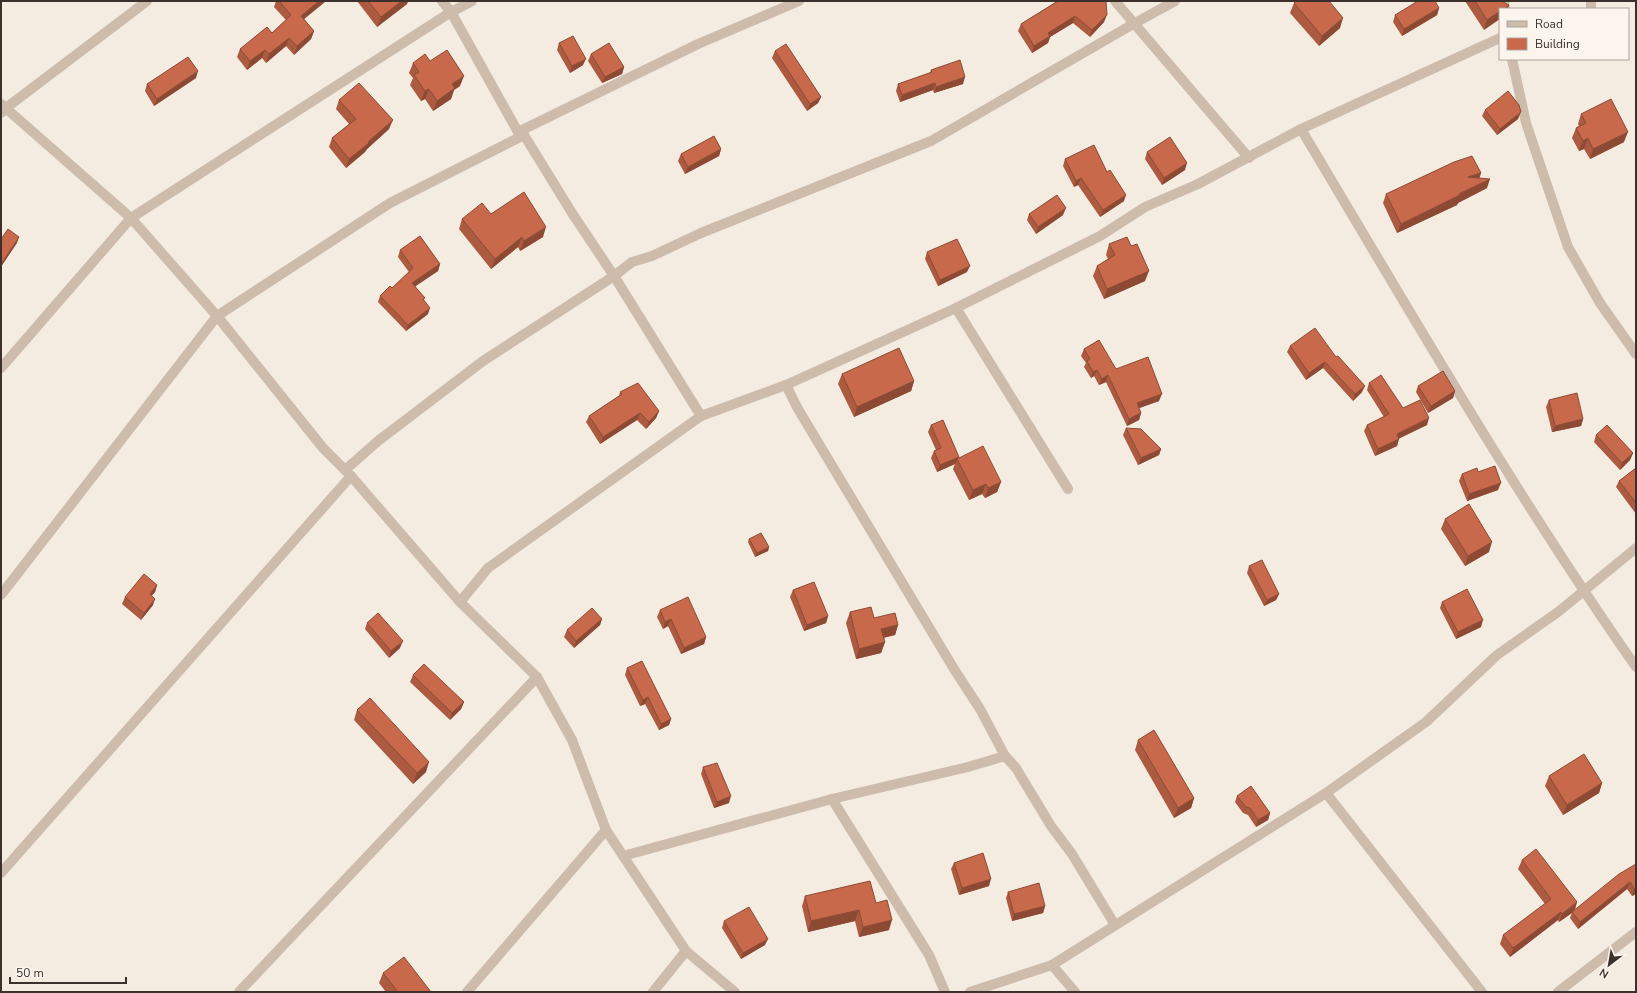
<svg xmlns="http://www.w3.org/2000/svg" width="1637" height="993" font-family="'Nunito Sans',sans-serif">
<rect width="100%" height="100%" fill="#f4ebe1"/>
<g fill="none" stroke-linecap="round" stroke-linejoin="round">
<g stroke="#cdbbac" stroke-width="10">
<polyline points="442,1 451,12 518,132 524,135 572,213 614,276 701,416"/>
<polyline points="1115,1 1249,158"/>
<polyline points="1504,1 1505,9"/>
<polyline points="1591,1 1591,9"/>
<polyline points="1512,59 1526,123 1568,247 1600,303 1636,354"/>
<polyline points="1,104 131,218 217,316 323,448 351,476 460,602 537,677 572,740 606,830 686,951 735,992"/>
<polyline points="1,113 6,108 147,1"/>
<path d="M1301,129C1409,310 1515,494 1636,667"/>
<polyline points="518,132 698,44 799,1"/>
<polyline points="956,308 1068,489"/>
<polyline points="1,368 131,218 451,12 472,1"/>
<polyline points="786,385 798,409 954,669 980,709 1005,756 1016,768 1051,826 1072,854 1115,925"/>
<polyline points="345,470 378,441 483,361 614,276 632,262 652,256 701,233 931,141 1135,23 1175,1"/>
<polyline points="1,595 217,316 390,203 524,135"/>
<polyline points="460,602 488,568 701,416 786,385 956,308 1100,236 1145,207 1198,184 1301,129 1500,38"/>
<polyline points="1326,793 1482,992"/>
<polyline points="832,799 929,955 945,992"/>
<polyline points="623,856 832,799 968,767 1005,756"/>
<polyline points="1,873 351,476"/>
<polyline points="1052,965 1075,992"/>
<polyline points="239,992 537,677"/>
<polyline points="467,992 606,830"/>
<polyline points="653,992 686,951"/>
<polyline points="970,992 1052,965 1326,793 1426,722 1497,655 1558,612 1636,548"/>
<polyline points="1558,992 1636,932"/>
</g>
</g>
<g fill="#ac5a40">
<polygon points="276,1 326,1 304,19 314,31 311,39 294,55 286,46 266,63 262,58 247,70 237,57 240,49 272,33 286,20 274,7"/>
<polygon points="357,1 408,1 407,4 377,27"/>
<polygon points="1057,1 1106,1 1104,22 1090,37 1073,23 1050,37 1048,43 1032,53 1018,31 1021,24 1056,2"/>
<polygon points="1465,1 1503,1 1484,30"/>
<polygon points="1294,3 1340,28 1319,46 1290,13"/>
<polygon points="1439,8 1437,15 1402,36 1393,22 1395,15"/>
<polygon points="559,43 583,65 570,73 557,50"/>
<polygon points="775,51 821,97 818,103 807,111 772,58"/>
<polygon points="591,54 624,67 622,74 602,83 588,61"/>
<polygon points="430,61 460,86 454,90 451,99 433,111 425,99 421,101 410,85 413,78 409,73 413,63"/>
<polygon points="931,70 963,84 934,93 933,90 900,102 896,91 898,84 930,73"/>
<polygon points="196,78 154,106 145,91 147,84"/>
<polygon points="339,100 389,129 367,149 365,152 346,168 329,147 332,138 349,124 336,109"/>
<polygon points="1485,110 1518,119 1497,135 1482,116"/>
<polygon points="1581,114 1624,142 1590,159 1584,149 1579,151 1572,138 1576,128 1579,126 1578,124"/>
<polygon points="721,149 719,156 685,174 678,161 681,154"/>
<polygon points="1147,152 1185,170 1162,185 1145,159"/>
<polygon points="1065,159 1107,172 1124,201 1100,217 1078,185 1074,187 1063,166"/>
<polygon points="1481,173 1479,178 1487,188 1458,203 1457,205 1397,233 1383,203 1386,194"/>
<polygon points="491,214 543,237 520,251 518,247 491,269 459,229 462,219"/>
<polygon points="1029,214 1063,215 1036,234 1027,220"/>
<polygon points="1109,244 1145,281 1104,299 1093,276 1097,266 1108,259 1106,255"/>
<polygon points="400,250 440,264 438,271 415,286 424,300 428,314 406,331 378,302 380,296 392,288 409,272 398,257"/>
<polygon points="927,252 967,272 938,286 925,259"/>
<polygon points="1290,346 1336,357 1362,392 1353,401 1323,368 1306,380 1287,352"/>
<polygon points="1084,349 1116,369 1159,401 1139,408 1141,413 1139,420 1127,426 1106,382 1099,385 1094,376 1091,378 1084,367 1086,363 1081,356"/>
<polygon points="842,374 914,381 911,391 854,417 838,384"/>
<polygon points="1369,383 1403,408 1427,425 1399,438 1397,446 1375,456 1364,431 1367,425 1384,417 1367,390"/>
<polygon points="1418,386 1455,391 1453,398 1428,413 1416,392"/>
<polygon points="620,392 659,411 656,418 646,429 637,420 600,444 586,422 589,416 619,396"/>
<polygon points="1549,400 1583,419 1581,426 1552,432 1546,407"/>
<polygon points="931,425 959,457 958,459 1001,482 997,492 985,498 982,494 969,500 953,469 955,464 937,472 931,458 934,451 936,450 928,432"/>
<polygon points="1126,428 1161,449 1159,455 1138,465 1123,435"/>
<polygon points="1596,435 1633,453 1630,460 1620,470 1594,442"/>
<polygon points="1636,468 1636,514 1616,487 1619,481"/>
<polygon points="1478,472 1498,490 1467,501 1459,481 1462,474"/>
<polygon points="1445,519 1489,552 1465,566 1441,529"/>
<polygon points="749,539 769,547 768,551 755,557 748,542"/>
<polygon points="1249,566 1279,594 1276,600 1264,606 1247,573"/>
<polygon points="157,585 155,592 152,595 153,605 141,620 122,604 125,597"/>
<polygon points="793,590 828,616 826,623 804,631 790,597"/>
<polygon points="1442,602 1481,627 1456,639 1440,608"/>
<polygon points="660,610 706,637 704,644 681,654 668,626 663,629 657,617"/>
<polygon points="850,612 874,618 898,625 895,635 883,638 885,642 881,653 856,659 846,623"/>
<polygon points="602,619 600,625 574,648 564,637 567,630"/>
<polygon points="367,623 400,648 389,658 365,629"/>
<polygon points="627,668 671,719 669,725 659,730 645,704 640,706 625,675"/>
<polygon points="413,675 464,702 461,709 450,720 410,682"/>
<polygon points="357,710 426,772 413,784 354,720"/>
<polygon points="1138,740 1194,798 1191,808 1174,818 1135,750"/>
<polygon points="703,767 729,803 714,808 701,774"/>
<polygon points="1549,776 1602,783 1599,793 1563,815 1545,786"/>
<polygon points="1237,796 1270,813 1268,820 1256,827 1248,815 1243,813 1235,802"/>
<polygon points="1522,860 1577,902 1575,910 1636,864 1636,894 1632,896 1627,889 1578,929 1570,918 1572,913 1559,922 1558,920 1510,957 1500,944 1503,935 1545,904 1518,869"/>
<polygon points="954,863 989,886 959,895 951,869"/>
<polygon points="1008,892 1045,906 1043,913 1012,921 1006,898"/>
<polygon points="805,896 876,903 889,930 859,937 855,921 808,932 802,906"/>
<polygon points="724,921 765,945 741,959 722,928"/>
<polygon points="383,973 431,992 386,992 379,983"/>
</g>
<g fill="#8c4a34">
<polygon points="319,1 326,1 298,24 301,16"/>
<polygon points="402,1 408,1 407,4 377,27 381,17"/>
<polygon points="1509,5 1508,9 1504,9"/>
<polygon points="1439,8 1437,15 1402,36 1404,29"/>
<polygon points="1500,11 1500,19 1484,30 1487,20"/>
<polygon points="1107,15 1104,22 1090,37 1092,30"/>
<polygon points="1075,16 1073,23 1050,37 1048,43 1032,53 1034,46 1048,33"/>
<polygon points="1343,18 1340,28 1319,46 1322,36"/>
<polygon points="314,31 311,39 294,55 297,46"/>
<polygon points="289,38 286,46 266,63 269,54"/>
<polygon points="265,50 262,58 247,70 250,61"/>
<polygon points="586,59 583,65 570,73 572,66"/>
<polygon points="624,67 622,74 602,83 605,77"/>
<polygon points="198,71 196,78 154,106 157,99"/>
<polygon points="464,76 460,86 454,90 451,99 433,111 437,101 452,84"/>
<polygon points="965,77 963,84 934,93 936,87"/>
<polygon points="935,83 933,90 900,102 902,95"/>
<polygon points="429,89 425,99 421,101 425,91"/>
<polygon points="821,97 818,103 807,111 810,104"/>
<polygon points="1521,112 1518,119 1497,135 1500,129"/>
<polygon points="393,120 389,129 367,149 365,152 346,168 349,159"/>
<polygon points="1628,132 1624,142 1590,159 1593,149"/>
<polygon points="1588,138 1584,149 1579,151 1583,141"/>
<polygon points="721,149 719,156 685,174 688,167"/>
<polygon points="1187,163 1185,170 1162,185 1164,178"/>
<polygon points="1481,173 1478,183 1468,177"/>
<polygon points="1081,178 1078,185 1074,187 1076,181"/>
<polygon points="1490,179 1487,188 1458,203 1457,205 1397,233 1401,224"/>
<polygon points="1126,195 1124,201 1100,217 1103,210"/>
<polygon points="1066,208 1063,215 1036,234 1038,227"/>
<polygon points="546,227 543,237 520,251 524,241"/>
<polygon points="19,237 17,243 1,267 1,264"/>
<polygon points="522,237 518,247 491,269 495,259"/>
<polygon points="440,264 438,271 410,290 412,283"/>
<polygon points="970,266 967,272 938,286 940,280"/>
<polygon points="1149,271 1145,281 1104,299 1107,289"/>
<polygon points="430,308 428,314 406,331 408,325"/>
<polygon points="1325,362 1323,368 1306,380 1309,373"/>
<polygon points="1097,370 1094,376 1091,378 1093,372"/>
<polygon points="1108,375 1106,382 1099,385 1102,379"/>
<polygon points="914,381 911,391 854,417 857,407"/>
<polygon points="1365,386 1362,392 1353,401 1355,394"/>
<polygon points="1455,391 1453,398 1428,413 1431,406"/>
<polygon points="1162,394 1159,401 1134,410 1137,403"/>
<polygon points="659,411 656,418 646,429 649,422"/>
<polygon points="640,413 637,420 600,444 603,437"/>
<polygon points="1141,413 1139,420 1127,426 1129,419"/>
<polygon points="1429,418 1427,425 1394,441 1397,434"/>
<polygon points="1583,419 1581,426 1552,432 1555,426"/>
<polygon points="1399,439 1397,446 1375,456 1378,449"/>
<polygon points="1161,449 1159,455 1138,465 1141,458"/>
<polygon points="1633,453 1630,460 1620,470 1622,463"/>
<polygon points="959,457 955,464 937,472 940,465"/>
<polygon points="1001,482 997,492 985,498 988,488"/>
<polygon points="1501,483 1498,490 1467,501 1469,494"/>
<polygon points="986,484 982,494 969,500 973,490"/>
<polygon points="1492,542 1489,552 1465,566 1468,556"/>
<polygon points="769,547 768,551 755,557 757,553"/>
<polygon points="157,585 155,592 147,601 150,594"/>
<polygon points="1279,594 1276,600 1264,606 1267,600"/>
<polygon points="155,599 153,605 141,620 144,613"/>
<polygon points="828,616 826,623 804,631 807,625"/>
<polygon points="602,619 600,625 574,648 576,641"/>
<polygon points="671,619 668,626 663,629 665,622"/>
<polygon points="1483,620 1481,627 1456,639 1458,632"/>
<polygon points="898,625 895,635 878,639 881,629"/>
<polygon points="706,637 704,644 681,654 684,648"/>
<polygon points="403,641 400,648 389,658 391,651"/>
<polygon points="885,642 881,653 856,659 859,649"/>
<polygon points="648,697 645,704 640,706 643,700"/>
<polygon points="464,702 461,709 450,720 452,713"/>
<polygon points="671,719 669,725 659,730 661,724"/>
<polygon points="429,762 426,772 413,784 417,773"/>
<polygon points="1602,783 1599,793 1563,815 1567,805"/>
<polygon points="731,796 729,803 714,808 717,802"/>
<polygon points="1194,798 1191,808 1174,818 1178,808"/>
<polygon points="1270,813 1268,820 1256,827 1258,820"/>
<polygon points="991,879 989,886 959,895 962,888"/>
<polygon points="1630,882 1627,889 1578,929 1580,922"/>
<polygon points="1636,888 1636,894 1632,896 1634,889"/>
<polygon points="1577,902 1574,911 1572,912 1572,913 1559,922 1562,914"/>
<polygon points="1045,906 1043,913 1012,921 1014,914"/>
<polygon points="859,910 855,921 808,932 811,921"/>
<polygon points="1561,912 1558,920 1510,957 1513,948"/>
<polygon points="892,920 889,930 859,937 863,927"/>
<polygon points="768,939 765,945 741,959 743,953"/>
</g>
<g fill="#c8694b" stroke="#8c4a34">
<polygon points="279,1 319,1 301,16 314,31 297,46 289,38 269,54 265,50 250,61 240,49 267,27 272,33 291,15"/>
<polygon points="368,1 402,1 381,17"/>
<polygon points="1058,1 1106,1 1107,15 1092,30 1075,16 1048,33 1050,36 1034,46 1021,24"/>
<polygon points="1296,1 1329,1 1343,18 1322,36 1294,3"/>
<polygon points="1418,1 1435,1 1439,8 1404,29 1395,15"/>
<polygon points="1475,1 1503,1 1503,2 1509,5 1504,9 1500,9 1500,11 1487,20"/>
<polygon points="573,36 586,59 572,66 559,43"/>
<polygon points="609,43 624,67 605,77 591,54"/>
<polygon points="786,44 821,97 810,104 775,51"/>
<polygon points="447,50 464,76 452,84 455,88 437,101 429,89 425,91 414,75 419,72 413,63 425,54 430,61"/>
<polygon points="188,57 198,71 157,99 147,84"/>
<polygon points="960,60 965,77 936,87 935,83 902,95 898,84 932,72 931,70"/>
<polygon points="359,83 393,120 368,142 369,143 349,159 332,138 356,119 339,100"/>
<polygon points="1508,91 1519,105 1521,112 1500,129 1485,110"/>
<polygon points="1611,99 1628,132 1593,149 1588,138 1583,141 1576,128 1586,123 1581,114"/>
<polygon points="714,136 721,149 688,167 681,154"/>
<polygon points="1170,137 1187,163 1164,178 1147,152"/>
<polygon points="1094,145 1107,172 1110,170 1126,195 1103,210 1081,178 1076,181 1065,159"/>
<polygon points="1472,156 1481,173 1468,177 1490,179 1459,194 1460,195 1401,224 1386,194 1454,162"/>
<polygon points="524,192 546,227 524,241 522,237 495,259 462,219 482,203 491,214"/>
<polygon points="1057,195 1066,208 1038,227 1029,214"/>
<polygon points="8,229 19,237 1,264 1,239"/>
<polygon points="420,236 440,264 412,283 425,298 423,299 430,308 408,325 380,296 390,286 392,288 413,268 400,250"/>
<polygon points="1127,237 1131,246 1137,244 1149,271 1107,289 1097,266 1115,255 1109,244"/>
<polygon points="957,239 970,266 940,280 927,252"/>
<polygon points="1315,328 1336,357 1338,356 1365,386 1355,394 1325,362 1309,373 1290,346"/>
<polygon points="1099,340 1116,369 1148,357 1162,394 1137,403 1141,413 1129,419 1108,375 1102,379 1097,370 1093,372 1087,361 1090,359 1084,349"/>
<polygon points="899,348 914,381 857,407 842,374"/>
<polygon points="1443,371 1455,391 1431,406 1418,386"/>
<polygon points="1381,375 1403,408 1420,400 1429,418 1397,434 1399,439 1378,449 1367,425 1389,414 1369,383"/>
<polygon points="638,383 659,411 649,422 640,413 603,437 589,416 622,394 620,392"/>
<polygon points="1577,393 1583,419 1555,426 1549,400"/>
<polygon points="943,420 959,457 940,465 934,451 941,448 931,425"/>
<polygon points="1607,425 1633,453 1622,463 1596,435"/>
<polygon points="1126,428 1141,429 1161,449 1141,458"/>
<polygon points="983,446 1001,482 988,488 986,484 973,490 957,459"/>
<polygon points="1495,466 1501,483 1469,494 1462,474 1477,468 1478,472"/>
<polygon points="1636,468 1636,503 1619,481"/>
<polygon points="1469,504 1492,542 1468,556 1445,519"/>
<polygon points="761,533 769,547 757,553 749,539"/>
<polygon points="1262,560 1279,594 1267,600 1249,566"/>
<polygon points="144,574 157,585 150,594 155,599 144,613 125,597"/>
<polygon points="814,582 828,616 807,625 793,590"/>
<polygon points="1467,589 1483,620 1458,632 1442,602"/>
<polygon points="688,597 706,637 684,648 671,619 665,622 660,610"/>
<polygon points="871,607 874,618 895,613 898,625 881,629 885,642 859,649 850,612"/>
<polygon points="592,608 602,619 576,641 567,630"/>
<polygon points="378,613 403,641 391,651 367,623"/>
<polygon points="642,661 671,719 661,724 648,697 643,700 627,668"/>
<polygon points="424,664 464,702 452,713 413,675"/>
<polygon points="370,698 429,762 417,773 357,710"/>
<polygon points="1154,730 1194,798 1178,808 1138,740"/>
<polygon points="1584,754 1602,783 1567,805 1549,776"/>
<polygon points="717,763 731,796 717,802 703,767"/>
<polygon points="1251,786 1270,813 1258,820 1250,808 1246,807 1237,796"/>
<polygon points="1536,849 1577,902 1562,914 1561,912 1513,948 1503,935 1551,899 1522,860"/>
<polygon points="983,853 991,879 962,888 954,863"/>
<polygon points="1636,864 1636,888 1634,889 1630,882 1580,922 1572,912 1619,874"/>
<polygon points="870,881 876,903 887,900 892,920 863,927 859,910 811,921 805,896"/>
<polygon points="1039,883 1045,906 1014,914 1008,892"/>
<polygon points="749,907 768,939 743,953 724,921"/>
<polygon points="404,957 431,992 398,992 383,973"/>
</g>
<rect width="1637" height="993" fill="none" stroke="#3b302b" stroke-width="4"/>
<rect x="1499" y="8" width="130" height="52" fill="#fbf5ee" stroke="#aea6a0"/>
<rect x="1507" y="21" width="20" height="6" fill="#cdbbac" stroke="#aea6a0"/>
<text x="1535" y="28" font-size="12" fill="#3b302b">Road</text>
<rect x="1507" y="38" width="20" height="12" fill="#c8694b" stroke="#aea6a0"/>
<text x="1535" y="48" font-size="12" fill="#3b302b">Building</text>
<g transform="translate(1609 965) rotate(211)" stroke="#fbf5ee" stroke-width="3" paint-order="stroke">
<path d="M0-3L7 15L0 10L-7 15Z" fill="#3b302b"/>
<text y="-6" font-size="11" font-weight="bold" text-anchor="middle" fill="#3b302b">N</text>
</g>
<path d="M10 977v6h116v-6" fill="none" stroke="#3b302b" stroke-width="2"/>
<text x="16" y="977" font-size="12" fill="#3b302b" stroke="#fbf5ee" stroke-width="3" paint-order="stroke">50 m</text>
</svg>
